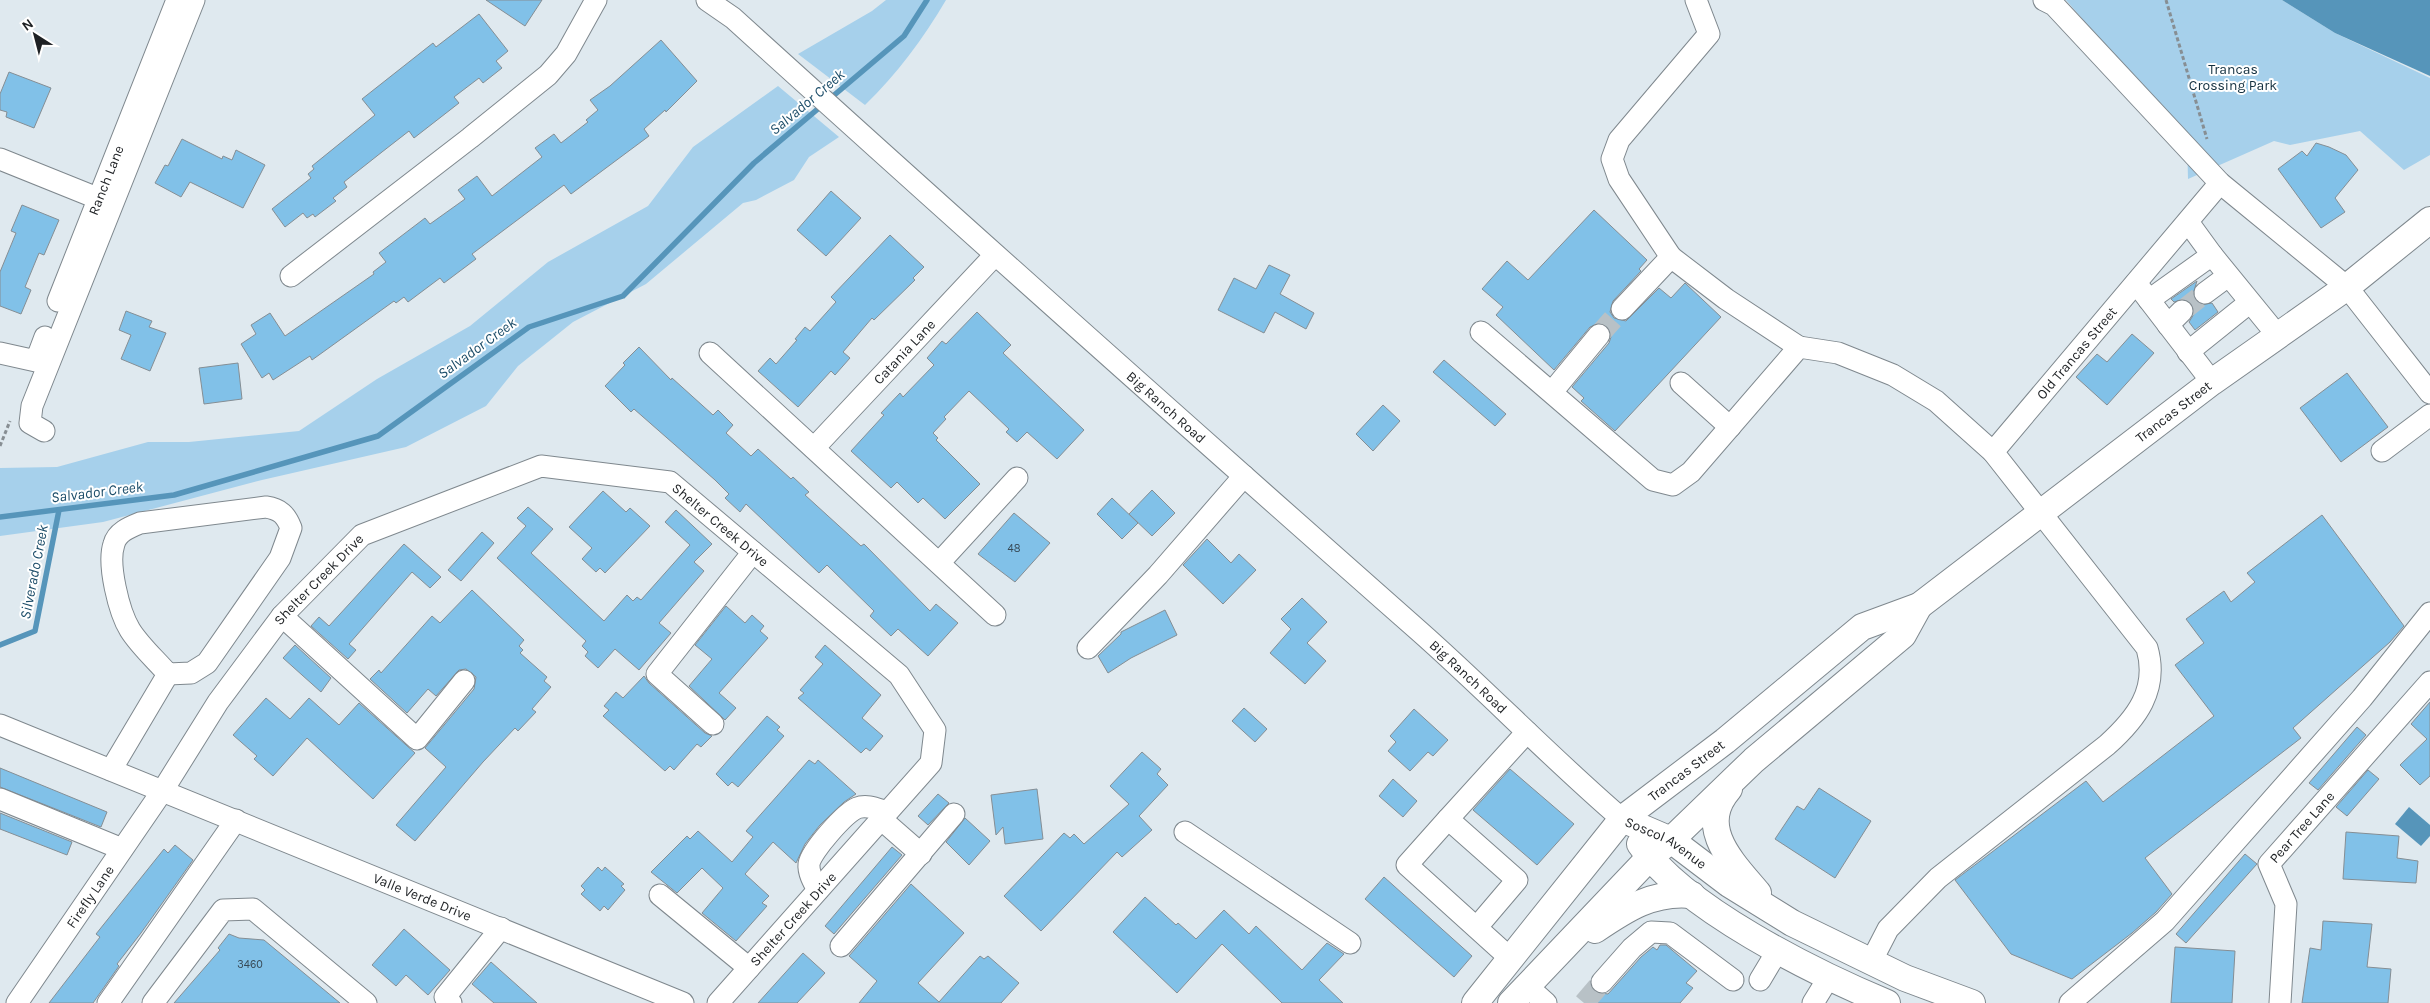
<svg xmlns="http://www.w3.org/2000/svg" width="2430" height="1003" font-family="Karla,sans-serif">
<rect width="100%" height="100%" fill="#dfe9ef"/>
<g fill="#a6d0eb">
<path d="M886,0H946C923,39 897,74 865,105L798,54L872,11Z"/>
<polygon points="2066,0 2282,0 2335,33 2430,78 2430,155 2404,170 2360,131 2290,145 2274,141 2188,179 2187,140"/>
<polygon points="778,86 839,137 809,157 794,180 756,200 743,203 646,284 573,322 518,366 486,406 406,447 262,480 103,522 0,536 0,468 57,467 148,442 189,442 299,431 377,379 470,326 548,262 648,206 693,147"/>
</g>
<g fill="#5695ba">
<polygon points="2282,0 2430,0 2430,76 2335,33"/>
<polygon points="2409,807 2430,825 2430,836 2421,846 2395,824"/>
</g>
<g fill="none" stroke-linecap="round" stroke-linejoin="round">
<g stroke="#5695ba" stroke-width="5.5">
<polyline points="0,517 174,495 378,436 529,327 623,296 754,163 904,36 927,0"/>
<polyline points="0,645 35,631 59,510"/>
</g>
</g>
<g fill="#81c1e8" stroke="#858e94">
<polygon points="486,0 542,0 525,26"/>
<polygon points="479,14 508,51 496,61 502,68 483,83 479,78 454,97 459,103 414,138 409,131 382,152 344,182 347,187 333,198 336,201 315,217 313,214 307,218 303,213 285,227 272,209 311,178 308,174 314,169 312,166 375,115 362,99 433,43 436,47"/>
<polygon points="661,40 697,81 666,112 665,110 644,129 649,136 571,194 564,185 472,254 476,259 444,283 440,278 408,302 404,297 396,303 394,301 312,360 310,356 273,380 269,373 262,378 241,344 256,334 251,325 270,313 285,336 374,274 373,272 386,262 379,253 425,218 430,224 465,199 458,190 477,176 492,196 542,157 535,148 554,134 561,143 588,122 586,120 598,110 590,100 610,86"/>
<polygon points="9,72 51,88 34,128 6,117 7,112 0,110 0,94"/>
<polygon points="182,139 222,159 223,156 232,160 236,150 265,165 243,208 190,182 181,197 155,183 165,165 168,166"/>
<polygon points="2316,143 2329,147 2346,155 2358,170 2335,198 2345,212 2321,228 2278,169 2302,151 2307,156"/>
<polygon points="831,191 861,218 826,256 797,230"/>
<polygon points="22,205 59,220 44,255 39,253 25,287 31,290 21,314 0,306 0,272 16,233 11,231"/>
<polygon points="1594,210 1647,260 1639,269 1641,271 1613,301 1610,312 1614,318 1626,321 1659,288 1671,298 1685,283 1721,317 1615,431 1581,401 1584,398 1572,387 1609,343 1611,337 1607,326 1601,323 1590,327 1554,370 1496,315 1503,307 1482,289 1507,261 1528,280"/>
<polygon points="890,235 924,267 913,278 915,280 874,320 872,318 843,352 850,358 835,375 831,371 798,407 758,371 770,358 776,364 797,340 795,339 805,327 810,331 836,302 831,297"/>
<polygon points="1269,265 1290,275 1280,294 1314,313 1306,329 1275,312 1264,333 1218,310 1234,278 1256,289"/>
<polygon points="2197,281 2193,294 2195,300 2200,305 2212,303 2218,312 2195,330 2189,322 2194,314 2191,303 2185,299 2174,302 2171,299"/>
<polygon points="126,311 152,321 149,327 166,333 150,371 121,359 131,335 119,330"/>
<polygon points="977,312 1011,345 1003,353 1084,430 1057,459 1027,432 1017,442 1006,432 1009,429 969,391 944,417 946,419 933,433 938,438 936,440 980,484 945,519 923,498 918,503 897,482 891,488 851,451 884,415 881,413 900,393 903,397 934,365 927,358 942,341 946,344"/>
<polygon points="2132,334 2154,353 2107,405 2076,377 2097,354 2107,362"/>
<polygon points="639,347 671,380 672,378 713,415 718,410 733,425 726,433 751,456 758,449 791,479 793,477 809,492 805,495 861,546 864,544 930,611 936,604 958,623 928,656 898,629 891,636 870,616 874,611 827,565 819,573 746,504 740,512 725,498 729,494 715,480 634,409 631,412 605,386 625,365 623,363"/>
<polygon points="1444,360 1506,414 1495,426 1433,372"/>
<polygon points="238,363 242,399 204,404 199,368"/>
<polygon points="2347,373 2388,427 2341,462 2300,408"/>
<polygon points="1383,405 1400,421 1373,451 1356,434"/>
<polygon points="1152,490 1175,513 1152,536 1129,514"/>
<polygon points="603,491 626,512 630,508 650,526 605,573 600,568 596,572 582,559 592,548 569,527"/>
<polygon points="1112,498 1138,523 1122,539 1097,514"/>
<polygon points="528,507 553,529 531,553 604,621 627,595 633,601 637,597 641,600 690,545 665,522 676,510 712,544 694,562 704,571 659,623 671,633 639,670 615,649 598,668 585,656 588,652 582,646 586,641 497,558 526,526 517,518"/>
<polygon points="1014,513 1050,543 1015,582 978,554"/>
<polygon points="2322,515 2404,626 2390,642 2293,728 2301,738 2145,858 2172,894 2156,912 2132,933 2072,979 2011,954 1955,880 2086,781 2103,802 2214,716 2175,665 2204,643 2186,619 2224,591 2231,602 2255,582 2247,573"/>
<polygon points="482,532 494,543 461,581 448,570"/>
<polygon points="1207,539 1231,563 1239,554 1256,570 1223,604 1183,565"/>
<polygon points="404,544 441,577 430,588 412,572 349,644 356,650 348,659 311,626 319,617 329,626"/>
<polygon points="472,590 524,640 519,646 523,650 520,653 547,677 544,681 551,687 532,709 536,712 518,731 515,728 483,762 415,841 396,825 446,767 425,748 474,689 476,677 466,669 459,670 436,696 428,689 407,713 370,679 379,670 381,673 432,616 440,623"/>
<polygon points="1302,598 1327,622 1307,643 1326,661 1305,684 1270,653 1291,629 1281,619"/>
<polygon points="726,606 745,623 752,615 764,626 760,631 768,638 719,693 736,708 725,720 689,686 712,659 695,645"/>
<polygon points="1165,610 1177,635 1131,658 1108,673 1098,656 1121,634 1121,632"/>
<polygon points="295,645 331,678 321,692 283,658"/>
<polygon points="825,645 881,695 862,718 883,736 870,751 866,748 861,753 798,698 804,693 800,690 823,664 815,657"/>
<polygon points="644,676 649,683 705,733 712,736 701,747 697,744 674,770 670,766 665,771 603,716 609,710 604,706 616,692 623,698"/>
<polygon points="266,698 290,719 309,698 339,725 359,703 415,753 373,799 307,738 273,776 254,759 257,756 233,735"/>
<polygon points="2430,702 2430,776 2420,785 2400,765 2427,739 2411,724"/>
<polygon points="1244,708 1267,729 1255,742 1232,721"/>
<polygon points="1414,709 1448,740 1433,756 1428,752 1410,771 1388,751 1396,742 1390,736"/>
<polygon points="767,716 780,727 777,730 784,736 738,787 732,782 728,786 716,774"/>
<polygon points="2357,727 2366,735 2318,790 2309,783"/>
<polygon points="1142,752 1161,769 1157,774 1168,785 1139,816 1152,830 1122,857 1117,852 1041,931 1004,896 1064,833 1070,838 1074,834 1084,844 1129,804 1110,786"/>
<polygon points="809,760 815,764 818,760 856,794 844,802 820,825 805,844 796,863 773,842 745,874 769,896 762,903 767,906 736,941 702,913 723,888 702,868 677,893 651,872 687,836 690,839 698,831 732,862 753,837 746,831"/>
<polygon points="0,768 107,812 101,827 0,787"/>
<polygon points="1510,769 1574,824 1537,865 1473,810"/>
<polygon points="2368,770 2379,779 2347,816 2336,807"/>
<polygon points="1393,779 1417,801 1403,817 1379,796"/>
<polygon points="1819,788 1871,821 1835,878 1775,839 1797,806 1804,810"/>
<polygon points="1037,789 1043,839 1005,844 1003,827 996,835 991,795"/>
<polygon points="938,794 949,803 928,825 918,816"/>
<polygon points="0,813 72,842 67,855 0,829"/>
<polygon points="965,818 990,841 969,865 946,842"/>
<polygon points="2346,832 2399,836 2397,858 2418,861 2416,883 2343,879"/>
<polygon points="175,845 193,860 141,933 117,964 119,966 93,1003 49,1003 100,937 96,934 164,849 168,853"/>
<polygon points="892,847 902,855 834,934 825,926"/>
<polygon points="2245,854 2257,864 2186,943 2176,934"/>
<polygon points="598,867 602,871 605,867 624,884 621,886 625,890 608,910 604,906 600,911 581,894 585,890 581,886"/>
<polygon points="1384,877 1472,956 1454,977 1365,899"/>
<polygon points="911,884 964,933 918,983 939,1002 980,956 984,959 988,956 1019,983 1001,1003 859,1003 877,981 849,956"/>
<polygon points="1145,897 1176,925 1178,923 1196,939 1224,910 1249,934 1256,926 1302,970 1327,943 1344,954 1319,980 1343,1003 1282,1003 1222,944 1177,993 1113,932"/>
<polygon points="2323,921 2372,924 2367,967 2391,969 2388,1003 2302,1003 2310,948 2321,950"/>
<polygon points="404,929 450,970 428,995 406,975 396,986 372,965"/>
<polygon points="229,934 239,938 264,940 340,1003 174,1003 220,950 218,948"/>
<polygon points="1660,945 1666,945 1697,971 1686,983 1693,988 1680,1003 1592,1003 1581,993 1590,983 1594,992 1608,994 1641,957 1653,947 1657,950"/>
<polygon points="2175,947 2235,951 2232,1003 2171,1003"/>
<polygon points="803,953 825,973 797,1003 758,1003"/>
<polygon points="491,962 537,1003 494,1003 472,984"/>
</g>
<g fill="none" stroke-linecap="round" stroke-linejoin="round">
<g stroke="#b8c1c6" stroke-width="21" stroke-dasharray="21 11" stroke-linecap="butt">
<polyline points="2182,311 2205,293"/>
<polyline points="1599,335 1622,309"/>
<polyline points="1584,1003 1602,982"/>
</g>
<g stroke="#7f888e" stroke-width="23">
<g id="minor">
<path id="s1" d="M707,0L733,18C960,224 1189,428 1419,631C1488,692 1552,759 1622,819"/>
<polyline points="2044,0 2054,5 2220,183 2347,287 2430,393"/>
<polyline points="0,159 97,198"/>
<polyline points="2212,255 2278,336"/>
<polyline points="1671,257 1619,179 1612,159 1619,140 1709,34 1696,0"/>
<polyline points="291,276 470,138 548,75 566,54 596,0"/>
<polyline points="2136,283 2212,382"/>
<polyline points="2205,293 2228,276"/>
<polyline points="2149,300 2212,255 2188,222"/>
<path id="s2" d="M58,301L177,0"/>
<polyline points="1622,309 1671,257 1726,299 1799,347"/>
<polyline points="2168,325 2182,311"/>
<polyline points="1481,332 1653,480 1673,485 1691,472 1799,347 1838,353 1893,375 1936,401 1993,452"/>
<polyline points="2188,352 2249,303"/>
<polyline points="0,353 36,361 45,337"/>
<polyline points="710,353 995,615"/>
<polyline points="1681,383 1730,427"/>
<polyline points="1552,392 1599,335"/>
<polyline points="44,431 30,423 32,406 194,0"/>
<path id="s3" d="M814,448L995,255"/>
<polyline points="2382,451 2430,415"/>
<path d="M266,507C280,509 286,515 291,528L280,558L207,663L191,673L168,674C156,660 140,646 130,630C119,612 107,564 114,544C117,532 130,527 140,523Z"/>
<polyline points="939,563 1017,478"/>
<polyline points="282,616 417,739 464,681"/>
<polyline points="1088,648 1158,575 1244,476"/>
<polyline points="713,724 657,674 753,552"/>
<path id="s4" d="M0,725L683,1003"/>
<polyline points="111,770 168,674"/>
<polyline points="0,799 122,849"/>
<polyline points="881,819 921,854"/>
<polyline points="1448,819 1527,732"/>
<polyline points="1185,832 1350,943"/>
<path d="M818,890C814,883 808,873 809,864C811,851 845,813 857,808C867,804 877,809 887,812"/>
<polyline points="660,895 749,968"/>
<polyline points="1477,927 1517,880 1448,819 1407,865 1511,959"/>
<polyline points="841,946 954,814"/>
<path id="s5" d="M1871,962L1888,929L1938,878L2107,745C2136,719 2159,690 2147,648L1993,452L2220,183"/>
<polyline points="1760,980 1778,950"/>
<polyline points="1602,982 1632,948 1651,932 1670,933 1733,980"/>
<polyline points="1527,986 1546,1003"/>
<path id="s6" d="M17,1003L163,790L218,702L282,616L362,535L541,466L670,482L899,675L935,730L931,763L718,1003"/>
<polyline points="108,1003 236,820"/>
<polyline points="153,1003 223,910 253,909 366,1003"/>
<polyline points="451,1003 445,997 501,928"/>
<polyline points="1813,1003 1829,977"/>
<polyline points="2070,1003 2165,921 2362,698 2430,613"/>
<path id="s7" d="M2280,1003L2286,904L2269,864L2430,682"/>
</g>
</g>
<g stroke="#7f888e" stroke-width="28">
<g id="major">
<path d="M1729,789C1695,828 1734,864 1758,893"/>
<path id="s8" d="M1622,819L1671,840L1729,884L1792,923L1905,978L1972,1003"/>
<path d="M1640,844C1683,908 1815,973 1887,1003"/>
<path d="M1595,930C1626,909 1653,891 1692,895"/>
<path id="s9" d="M1475,1003L1622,819L1725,741L1862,627L1919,606L2212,382L2347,287L2430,220"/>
<polyline points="1511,1003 1649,858 1671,840 1754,760 1903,635 1919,606"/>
</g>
</g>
<g stroke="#878e93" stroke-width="3" stroke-dasharray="4 2.5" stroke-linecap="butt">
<polyline points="2166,0 2207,139"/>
<polyline points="0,446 10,421"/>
</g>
<use href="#minor" stroke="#fff" stroke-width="21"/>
<use href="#major" stroke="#fff" stroke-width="26"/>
</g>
<g text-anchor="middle" stroke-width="4" stroke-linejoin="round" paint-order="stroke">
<g font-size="11" fill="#374955">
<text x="1014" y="552">48</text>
<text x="250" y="968">3460</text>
</g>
<g font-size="14" fill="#122f3f" stroke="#fff">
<text x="2233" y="74">Trancas<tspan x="2233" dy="16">Crossing Park</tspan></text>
</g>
<g font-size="14" fill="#1e2124" stroke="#fff">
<text dy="5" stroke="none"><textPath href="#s2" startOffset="130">Ranch Lane</textPath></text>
<text dy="5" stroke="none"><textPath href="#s3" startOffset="132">Catania Lane</textPath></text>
<text dy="5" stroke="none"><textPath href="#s5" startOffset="814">Old Trancas Street</textPath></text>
<text dy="5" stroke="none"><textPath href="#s1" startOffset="614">Big Ranch Road</textPath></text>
<text dy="5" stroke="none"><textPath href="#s9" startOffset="924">Trancas Street</textPath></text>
<text dy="5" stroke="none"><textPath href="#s6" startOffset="971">Shelter Creek Drive</textPath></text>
<text dy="5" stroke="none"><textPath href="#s6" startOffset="521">Shelter Creek Drive</textPath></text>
<text dy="5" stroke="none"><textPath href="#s1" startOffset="1019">Big Ranch Road</textPath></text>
<text dy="5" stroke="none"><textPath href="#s9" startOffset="316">Trancas Street</textPath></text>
<text dy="5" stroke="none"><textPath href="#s7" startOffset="192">Pear Tree Lane</textPath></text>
<text dy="5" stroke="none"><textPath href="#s8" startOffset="50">Soscol Avenue</textPath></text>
<text dy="5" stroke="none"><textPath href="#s6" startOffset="129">Firefly Lane</textPath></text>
<text dy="5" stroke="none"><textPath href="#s4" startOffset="456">Valle Verde Drive</textPath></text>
<text transform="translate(793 919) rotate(-48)" y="5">Shelter Creek Drive</text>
</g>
<g font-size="15" font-style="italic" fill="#1c4d69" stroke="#fff">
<text transform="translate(807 102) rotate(-40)" y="5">Salvador Creek</text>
<text transform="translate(477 348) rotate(-36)" y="5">Salvador Creek</text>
<text transform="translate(97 492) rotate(-7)" y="5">Salvador Creek</text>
<text transform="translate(34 572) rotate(-79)" y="5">Silverado Creek</text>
</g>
</g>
<g transform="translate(35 35) rotate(324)" stroke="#ffffff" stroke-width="4" paint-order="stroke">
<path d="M0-4L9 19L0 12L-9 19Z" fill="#1e2124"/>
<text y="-8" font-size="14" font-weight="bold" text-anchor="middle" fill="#1e2124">N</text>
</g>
</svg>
